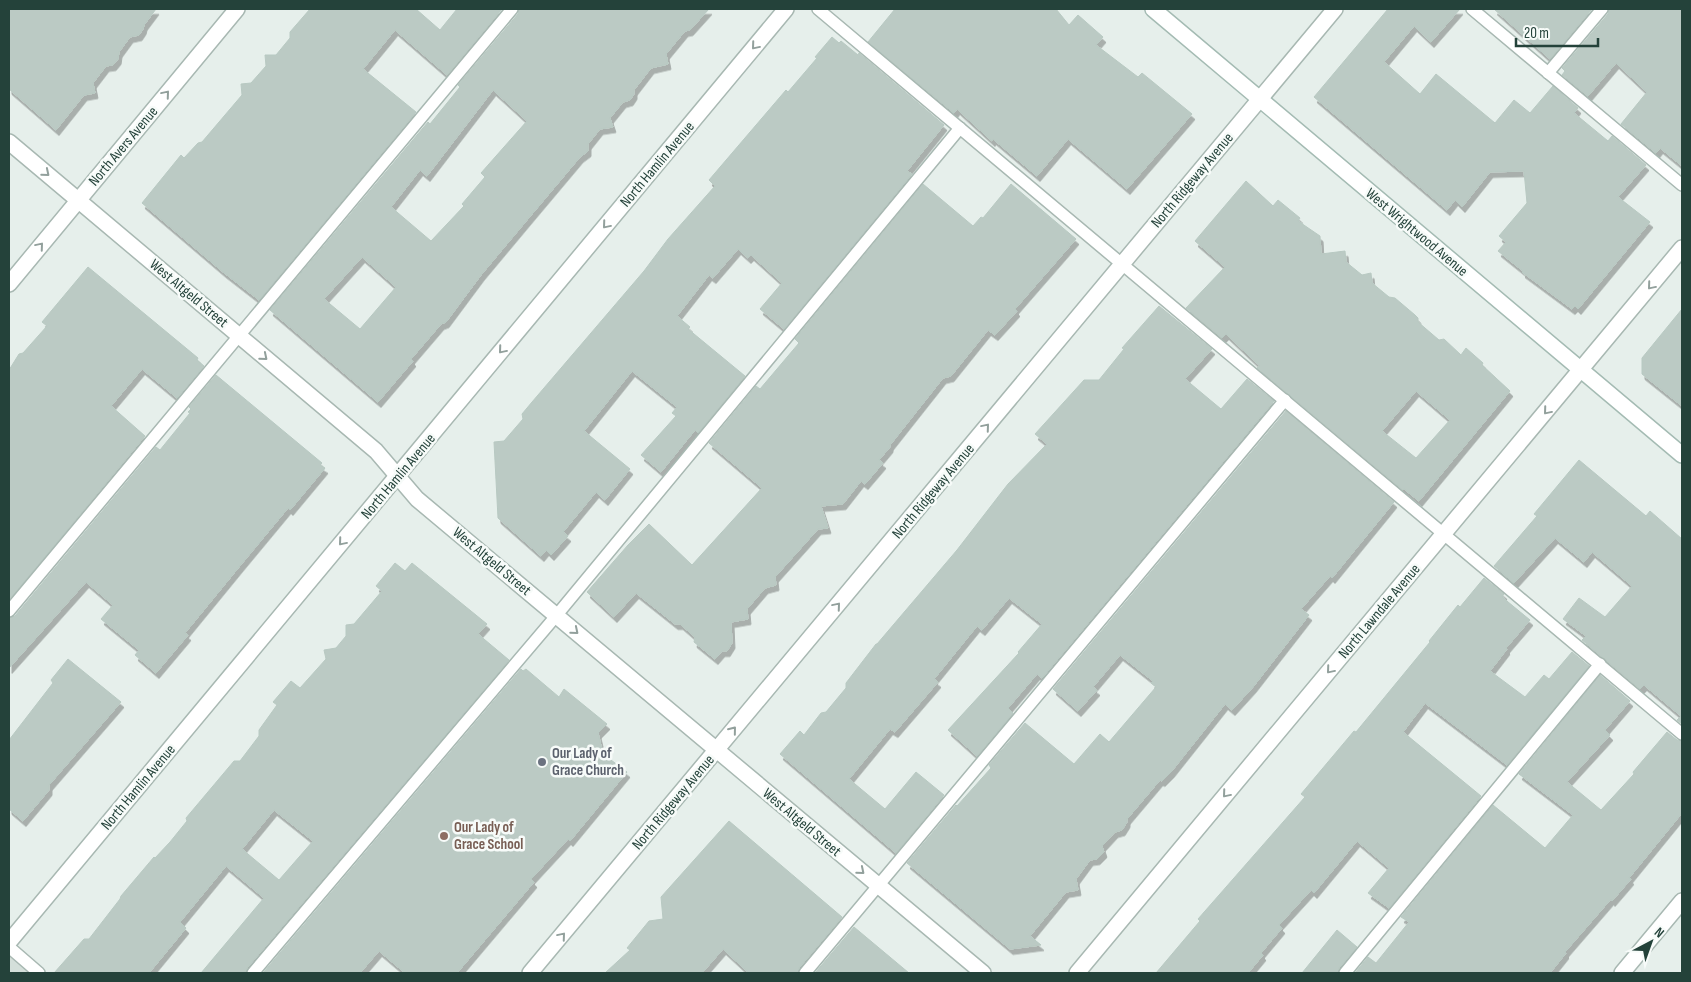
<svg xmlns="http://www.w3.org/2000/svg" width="1691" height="982" font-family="'Sofia Sans Condensed',sans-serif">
<defs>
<filter id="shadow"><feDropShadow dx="3" dy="5.5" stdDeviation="0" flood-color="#0004"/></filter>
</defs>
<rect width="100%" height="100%" fill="#e6efeb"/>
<polygon fill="#d4dfda" points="9,953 33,973 9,973"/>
<g fill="#bbcac4" stroke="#b8c9c2" fill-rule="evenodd" filter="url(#shadow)">
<polygon points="9,9 156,9 144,25 143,29 139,35 130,37 119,52 118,59 113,65 106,66 93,83 95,93 84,95 56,130 9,89"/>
<polygon points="310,9 416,9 440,30 457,9 502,9 447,75 395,30 363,69 416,112 259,300 223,272 142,203 181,155 184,158 198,143 202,142 242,95 241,84 251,83 266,66 265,55 276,55 290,38 290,32"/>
<path d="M519,9H709L690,30L685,31L666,54L668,64L651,68L634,90V94L630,100L623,102L610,118L613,127L600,129L588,144V151L580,157L527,220L481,275L446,322L441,324L411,359L413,361L378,402L270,310L428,122L430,124L460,87L458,85L518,14ZM493,90L527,121L481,173L485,177L462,204L464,206L431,241L391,207L420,170L427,176ZM362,257L396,287L360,329L324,299Z"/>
<polygon points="895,9 1056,9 1069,25 1078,15 1103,37 1096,45 1138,77 1142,73 1192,114 1127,189 1068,139 1037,176 993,139 992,141 957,109 954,113 868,42"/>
<polygon points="1388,9 1460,9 1431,42 1414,26 1384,62 1420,94 1436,74 1495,123 1514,100 1530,113 1553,86 1578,108 1574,113 1608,141 1612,136 1646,165 1618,197 1650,222 1578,309 1575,306 1572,309 1522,272 1523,271 1498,251 1506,242 1499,236 1527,203 1524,171 1490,172 1462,207 1455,200 1447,210 1314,97"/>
<polygon points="1494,9 1592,9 1550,59"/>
<polygon points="1609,9 1682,9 1682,166 1660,148 1656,153 1621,124 1647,92 1616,63 1588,96 1562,75 1565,71 1562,68 1608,14"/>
<polygon points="832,37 839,43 841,41 858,55 859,53 944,125 907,171 912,174 784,329 760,309 782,283 751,255 748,258 738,249 713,278 709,275 677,316 690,327 688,329 745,376 698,433 695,430 661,472 641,455 676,416 672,413 677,407 632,371 584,431 630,469 605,500 596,492 563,532 568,536 551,555 546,550 541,556 498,518 494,442 504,441 523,419 522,414 532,402 644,271 668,239 715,186 709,180 786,90 788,92 817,58 815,57"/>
<path d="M1246,181L1273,206L1278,200L1300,218L1298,221L1320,236L1321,254L1345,251L1346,262L1362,275L1371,273L1372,283L1389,297L1395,298L1415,315L1418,318V322L1439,340L1444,339L1461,355L1466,348L1483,363L1482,365L1510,391L1419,501L1404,489L1403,490L1257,368L1260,366L1226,334L1222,338L1186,308L1225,267L1195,241ZM1416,391L1450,420L1416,458L1382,431Z"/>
<polygon points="923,184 973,226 981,217 983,218 1011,184 1076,239 1015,309 1017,311 995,335 988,330 951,376 943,378 890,445 890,447 879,460 883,463 865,484 861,481 843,504 821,506 828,528 818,529 775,577 776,585 765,588 747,609 748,619 731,622 732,643 727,651 722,651 715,659 694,642 695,637 680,624 675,624 636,593 614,617 587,592 628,545 649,524 692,565 762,488 709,443 756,386 760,389 799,343 795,339"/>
<polygon points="88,267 198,358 197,360 204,366 177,398 142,369 111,406 145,436 9,600 9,370 19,354 23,353 47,326 42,322"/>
<polygon points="1159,306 1212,349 1185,379 1221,409 1247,379 1274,401 1042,678 1037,674 1008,708 1013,713 977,756 948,730 1019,653 1018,652 1042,624 1009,598 982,630 977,626 934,679 938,682 895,732 890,729 849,779 885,809 916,772 944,795 896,853 780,754 800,731 804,735 821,713 826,712 846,688 846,683 876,644 877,644 957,550 1008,484 1047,444 1035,434 1084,380 1099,380 1124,349 1122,348"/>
<polygon points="1682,309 1682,406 1642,374 1642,358"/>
<polygon points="216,375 322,463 320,465 325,468 290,510 288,508 239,567 185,633 188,635 156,673 135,655 139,650 101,619 113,605 86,582 9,668 9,618 15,616 156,447 160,450 190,413 188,412 191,409 189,407"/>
<polygon points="1286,411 1394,502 1332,578 1330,576 1301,609 1309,615 1253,687 1232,710 1225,704 1171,772 1162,781 1160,780 1127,819 1127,822 1122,830 1115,832 1102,846 1104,852 1097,859 1090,860 1076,879 1078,890 1066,892 1030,936 1041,945 1010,949 907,863 956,805 957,806 991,768 989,765 1025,723 1074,764 1100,734 1109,742 1156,687 1151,683 1153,681 1120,655 1093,687 1097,690 1078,711 1053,689"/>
<polygon points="1579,460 1646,516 1650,511 1682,539 1682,724 1677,720 1681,716 1644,685 1640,689 1582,640 1586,636 1563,619 1579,598 1605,617 1632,586 1592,552 1584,562 1555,538 1514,583 1494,566 1537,516 1534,514"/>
<path d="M395,563L405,571L412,563L487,624L478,634L509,660L247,968L246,973H201L264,898L226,866L180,922L186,928L149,973H54L84,939H89L120,899L121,896L154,857L155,858L170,842L187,821L186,818L234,761H240L259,736V730L277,705L273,702L291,681L300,688L326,659L324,650L336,648L346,636V625L354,624L382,591L376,586ZM274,810L313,841L279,880L242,849Z"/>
<polygon points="1484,578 1504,594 1502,597 1530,620 1506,648 1507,649 1490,671 1525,697 1544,675 1549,679 1572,652 1589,666 1507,765 1425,703 1403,732 1481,796 1389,908 1368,893 1389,868 1357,841 1314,893 1311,890 1279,925 1282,928 1261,953 1263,955 1248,973 1156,973 1200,921 1198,919 1305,797 1301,794 1333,756 1354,731 1356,732 1430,642 1429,641 1458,605 1460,607"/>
<polygon points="68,659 121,702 49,785 49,790 23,821 9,809 9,740 53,683 51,680"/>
<polygon points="521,669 523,671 526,669 559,697 564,689 607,724 598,733 603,754 627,772 570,841 568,839 531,879 534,882 457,973 405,973 379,951 360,973 263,973"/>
<polygon points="1600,675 1630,701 1605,730 1610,735 1567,782 1601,810 1634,774 1633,772 1667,732 1677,740 1682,741 1682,813 1629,878 1631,879 1612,901 1611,899 1565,952 1566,953 1550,973 1355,973 1368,957 1376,963 1409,922 1401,917 1493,805 1545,848 1573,815 1519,774"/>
<polygon points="729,821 842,917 799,968 798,973 749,973 723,949 702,973 605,973 630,950 627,948 649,921 663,919 661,897"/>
<polygon points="854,927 909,973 815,973"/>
<polygon points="1337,930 1357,947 1339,968 1338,973 1302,973"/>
</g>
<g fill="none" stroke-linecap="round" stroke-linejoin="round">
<g stroke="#a8b8b2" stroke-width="14">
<g id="lane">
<polyline points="818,9 1682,734"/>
<polyline points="1472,9 1682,185"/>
<polyline points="1548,73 1602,9"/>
<polyline points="9,611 512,9"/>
<polyline points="9,947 39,973"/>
<polyline points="253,973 556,616 960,128"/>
<polyline points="805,973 1285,400"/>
<polyline points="1345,973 1600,664"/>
</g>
</g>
<g stroke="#a8b8b2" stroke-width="18">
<g id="street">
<polyline points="9,142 376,451 417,499 983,973"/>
<polyline points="9,284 237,9"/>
<polyline points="9,942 786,9"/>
<polyline points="530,973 1335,9"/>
<polyline points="1077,973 1682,248"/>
<polyline points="1622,973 1682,901"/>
</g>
</g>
<g stroke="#a4bbb3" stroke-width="18">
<polyline id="secondary" points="1153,9 1682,455"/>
</g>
<use href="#lane" stroke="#fff" stroke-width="11"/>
<use href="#street" stroke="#fff" stroke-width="15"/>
<use href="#secondary" stroke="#fff" stroke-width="15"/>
</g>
<defs><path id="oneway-chevron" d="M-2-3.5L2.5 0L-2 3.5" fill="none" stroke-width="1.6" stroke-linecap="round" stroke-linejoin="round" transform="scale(1.25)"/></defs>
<g stroke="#92a09c">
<use href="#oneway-chevron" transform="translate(755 46) rotate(130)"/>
<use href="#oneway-chevron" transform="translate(166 94) rotate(-50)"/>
<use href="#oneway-chevron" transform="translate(46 173) rotate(40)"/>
<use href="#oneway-chevron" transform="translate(606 225) rotate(130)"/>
<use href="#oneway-chevron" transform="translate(40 246) rotate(-50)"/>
<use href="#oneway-chevron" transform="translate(1651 286) rotate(130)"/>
<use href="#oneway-chevron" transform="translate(502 350) rotate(130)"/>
<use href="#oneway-chevron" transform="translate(264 357) rotate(40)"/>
<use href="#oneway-chevron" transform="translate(1547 411) rotate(130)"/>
<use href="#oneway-chevron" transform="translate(986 427) rotate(-50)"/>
<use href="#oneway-chevron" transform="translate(342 542) rotate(130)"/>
<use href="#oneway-chevron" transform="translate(837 606) rotate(-50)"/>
<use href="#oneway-chevron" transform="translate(575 631) rotate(40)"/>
<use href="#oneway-chevron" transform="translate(1330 670) rotate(130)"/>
<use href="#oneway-chevron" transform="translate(733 730) rotate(-51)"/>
<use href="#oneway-chevron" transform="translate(1226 794) rotate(130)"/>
<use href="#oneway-chevron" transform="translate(861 871) rotate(40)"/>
<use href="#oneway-chevron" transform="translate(562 936) rotate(-50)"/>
</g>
<circle fill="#6b7280" stroke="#f7fbf9" stroke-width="2" cx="542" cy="762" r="5"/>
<circle fill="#8d6e63" stroke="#f7fbf9" stroke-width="2" cx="444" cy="836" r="5"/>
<g text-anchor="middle" stroke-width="5" stroke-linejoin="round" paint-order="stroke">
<g font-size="15" fill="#24423a" stroke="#f7fbf9">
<text transform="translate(123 146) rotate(-50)" y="5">North Avers Avenue</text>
<text transform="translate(657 164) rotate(-50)" y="5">North Hamlin Avenue</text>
<text transform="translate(1192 180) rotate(-50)" y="5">North Ridgeway Avenue</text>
<text transform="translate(1417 232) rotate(40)" y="5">West Wrightwood Avenue</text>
<text transform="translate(189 293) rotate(40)" y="5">West Altgeld Street</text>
<text transform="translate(398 476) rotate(-50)" y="5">North Hamlin Avenue</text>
<text transform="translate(933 491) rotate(-50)" y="5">North Ridgeway Avenue</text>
<text transform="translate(492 561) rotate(40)" y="5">West Altgeld Street</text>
<text transform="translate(1379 611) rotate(-50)" y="5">North Lawndale Avenue</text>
<text transform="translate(138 787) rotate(-50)" y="5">North Hamlin Avenue</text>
<text transform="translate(673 802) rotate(-50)" y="5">North Ridgeway Avenue</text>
<text transform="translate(802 822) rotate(40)" y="5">West Altgeld Street</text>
</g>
<g font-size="15" font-weight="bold" fill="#5b616d" stroke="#f7fbf9" text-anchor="start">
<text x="552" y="758">Our Lady of<tspan x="552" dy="17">Grace Church</tspan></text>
</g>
<g font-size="15" font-weight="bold" fill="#785e54" stroke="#f7fbf9" text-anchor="start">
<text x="454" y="832">Our Lady of<tspan x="454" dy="17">Grace School</tspan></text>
</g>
</g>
<rect width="1691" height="982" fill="none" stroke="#24423a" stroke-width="20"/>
<g transform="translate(1651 942) rotate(41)" stroke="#f7fbf9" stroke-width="4" paint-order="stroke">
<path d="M0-4L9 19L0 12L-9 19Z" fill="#24423a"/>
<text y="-8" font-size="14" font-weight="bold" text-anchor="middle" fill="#24423a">N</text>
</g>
<path d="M1516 38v8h82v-8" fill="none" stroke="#24423a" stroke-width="2.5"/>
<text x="1524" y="38" font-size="15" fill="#24423a" stroke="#f7fbf9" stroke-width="4" paint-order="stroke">20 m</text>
</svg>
